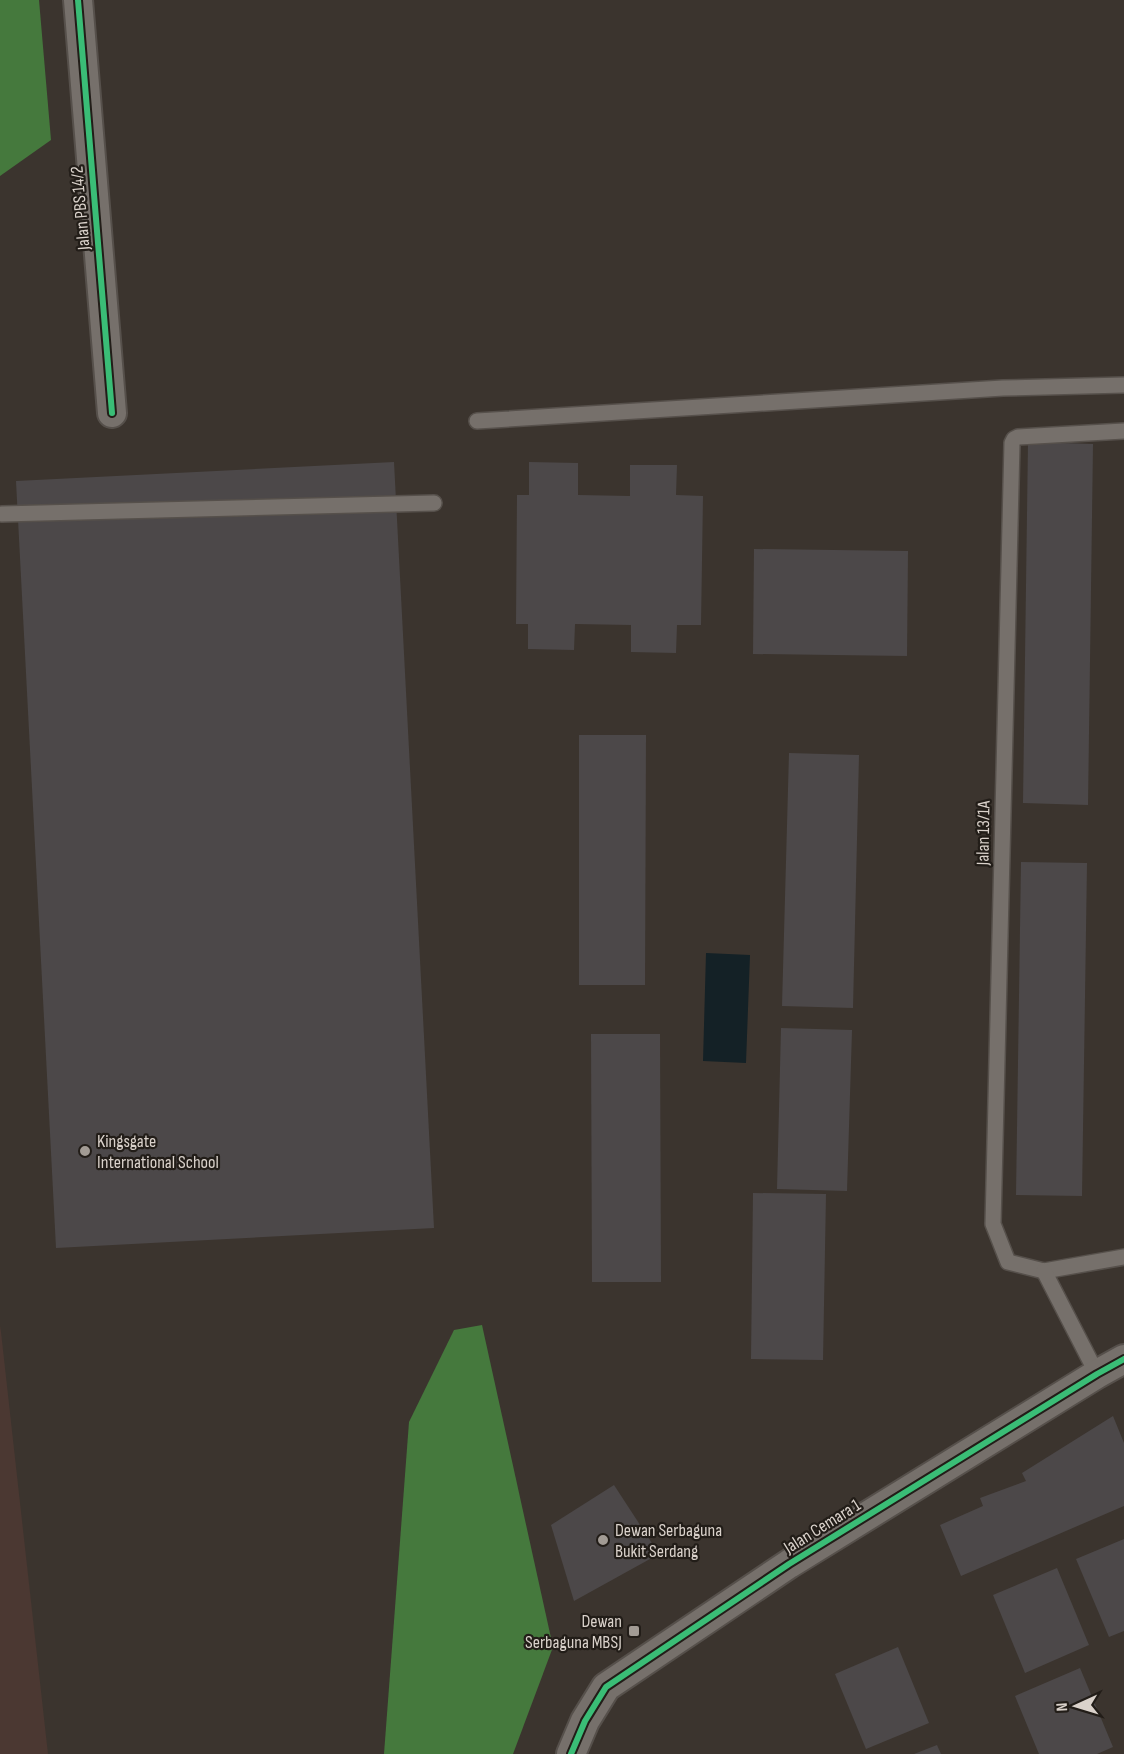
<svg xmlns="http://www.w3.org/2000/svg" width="1124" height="1754" font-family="'Sofia Sans Condensed',sans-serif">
<rect width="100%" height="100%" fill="#3b342e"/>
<polygon fill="#4b3832" points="0,1326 1,1332 48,1754 0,1754"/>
<g fill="#45793d">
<polygon points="0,0 39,0 51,140 0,176"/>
<polygon points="482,1325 553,1647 513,1754 384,1754 409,1422 454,1330"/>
</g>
<polygon fill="#142126" points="706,953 750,955 746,1063 703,1061"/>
<g fill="#4c4849">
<polygon points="1028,442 1093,444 1088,805 1023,803"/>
<polygon points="394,462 434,1228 56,1248 16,481"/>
<polygon points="529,462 578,463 578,495 630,496 630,465 677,465 676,495 703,496 701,625 677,625 676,653 631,652 631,625 575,624 574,650 528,649 528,624 516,624 517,495 529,495"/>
<polygon points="754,549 908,551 907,656 753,654"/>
<polygon points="579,735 646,735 645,985 579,985"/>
<polygon points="789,753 859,755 853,1008 782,1006"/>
<polygon points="1021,862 1087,863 1082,1196 1016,1195"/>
<polygon points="781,1028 852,1030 847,1191 777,1189"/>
<polygon points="591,1034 660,1034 661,1282 592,1282"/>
<polygon points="753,1193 826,1194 823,1360 751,1359"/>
<polygon points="1113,1416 1124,1443 1124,1506 961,1576 940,1525 983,1506 980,1498 1026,1481 1022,1473"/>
<polygon points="614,1485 659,1554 574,1601 551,1525"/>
<polygon points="1124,1539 1124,1631 1109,1637 1076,1559"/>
<polygon points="1057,1568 1089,1645 1025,1673 993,1595"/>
<polygon points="898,1647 929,1723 866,1749 835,1674"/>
<polygon points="1080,1668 1113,1747 1097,1754 1039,1754 1015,1696"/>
<polygon points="937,1745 941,1754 914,1754"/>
</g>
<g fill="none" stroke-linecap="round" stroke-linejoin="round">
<g stroke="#56504b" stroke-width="18">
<g id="service">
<polyline points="477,421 1003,388 1124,385"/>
<polyline points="1124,431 1018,437 1014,439 1012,443 993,1224 1008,1262 1044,1271 1124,1257"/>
<polyline points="2,514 434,503"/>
<polyline points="1044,1271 1097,1374"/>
</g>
</g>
<g stroke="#56504b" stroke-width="32">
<g id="minor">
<polyline points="78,0 112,413"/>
<polyline points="571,1754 585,1721 606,1687 789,1564 1097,1374 1124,1359"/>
</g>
</g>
<use href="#service" stroke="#76706b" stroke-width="15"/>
<use href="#minor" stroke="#76706b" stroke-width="28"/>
<g stroke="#221d18" stroke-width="10">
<g id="cycleway">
<polyline points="78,0 112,413"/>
<polyline points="571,1754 585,1721 606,1687 789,1564 1097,1374 1124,1359"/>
</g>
</g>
<use href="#cycleway" stroke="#3abd76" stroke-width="6"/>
</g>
<g fill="#a29b94" stroke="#221d18" stroke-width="2">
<circle cx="85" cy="1151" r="6"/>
<circle cx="603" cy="1540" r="6"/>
<rect x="628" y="1625" width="12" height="12" rx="3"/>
</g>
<g text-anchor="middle" stroke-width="4.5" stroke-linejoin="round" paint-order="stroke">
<g font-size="18" fill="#dad2cb" stroke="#221d18">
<text transform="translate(80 208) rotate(-95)" y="6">Jalan PBS 14/2</text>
<text transform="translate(983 833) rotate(-89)" y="6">Jalan 13/1A</text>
<text transform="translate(822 1526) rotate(-32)" y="6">Jalan Cemara 1</text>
</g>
<g font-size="18" fill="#dad2cb" stroke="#221d18" text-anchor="start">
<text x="97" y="1147">Kingsgate<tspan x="97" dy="21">International School</tspan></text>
<text x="615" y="1536">Dewan Serbaguna<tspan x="615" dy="21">Bukit Serdang</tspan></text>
<text x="622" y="1627" text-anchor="end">Dewan<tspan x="622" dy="21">Serbaguna MBSJ</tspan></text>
</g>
</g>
<g transform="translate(1076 1706) rotate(266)" stroke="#221d18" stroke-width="4.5" paint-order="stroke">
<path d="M0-4.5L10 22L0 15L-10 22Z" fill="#dad2cb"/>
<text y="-9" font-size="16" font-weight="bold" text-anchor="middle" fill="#dad2cb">N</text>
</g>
</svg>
